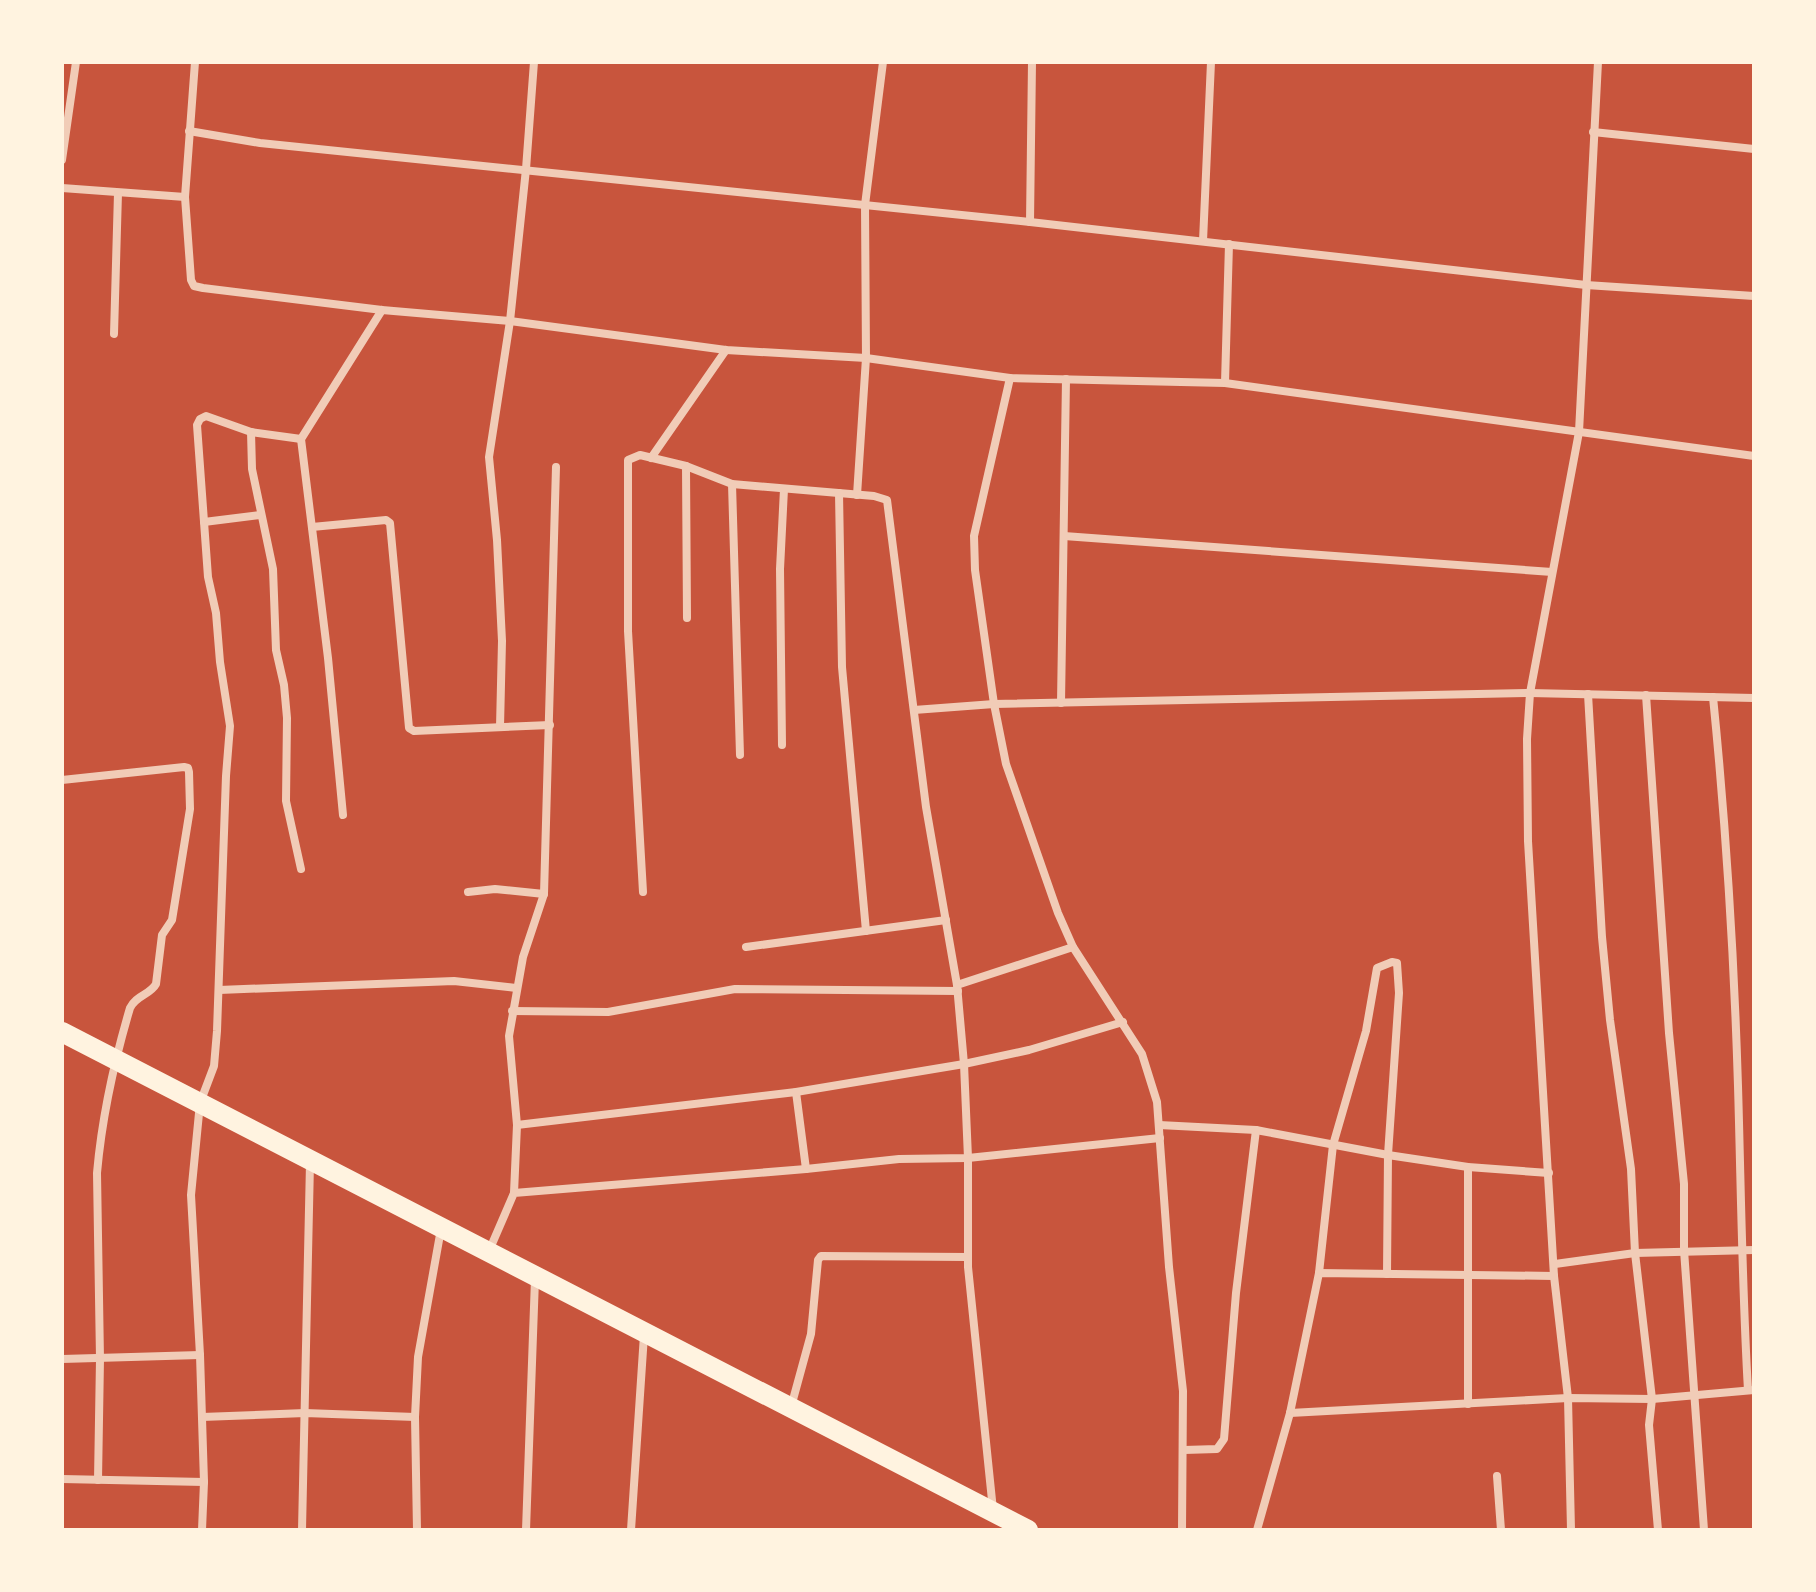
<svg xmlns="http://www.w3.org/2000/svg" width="1816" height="1592" font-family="Overpass,sans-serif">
<rect width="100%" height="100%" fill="#c8553d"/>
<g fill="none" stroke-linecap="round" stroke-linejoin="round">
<g stroke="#f1ccb7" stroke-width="8">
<polyline points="189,131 260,143 1030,222 1586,285 1754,296"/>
<polyline points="1593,132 1754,149"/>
<polyline points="62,160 76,62"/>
<polyline points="62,188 185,197 191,280 194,286 203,288 382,310 510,321 726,350 866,358 1010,378 1225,383 1754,456"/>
<polyline points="185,197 195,62"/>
<polyline points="1030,222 1032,62"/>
<polyline points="1203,241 1211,62"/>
<polyline points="114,334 118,193"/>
<polyline points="1010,378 974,536 975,570 994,704 1006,764 1058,913 1073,947 1142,1054 1157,1102 1169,1267 1183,1391 1182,1530"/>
<polyline points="1225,383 1229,244"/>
<polyline points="251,432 252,469 273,569 276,650 284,685 287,718 286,801 301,869"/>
<polyline points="651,458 726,350"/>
<polyline points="686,466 687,618"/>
<polyline points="732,484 740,755"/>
<polyline points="839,493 842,667 866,931"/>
<polyline points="857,495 866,358 865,205 883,62"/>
<polyline points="204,522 260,515"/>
<polyline points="312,527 386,520 390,523 409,728 414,731 550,725"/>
<polyline points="1064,536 1552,572"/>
<polyline points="1588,694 1602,937 1610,1020 1631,1169 1635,1253 1652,1399 1649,1425 1658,1530"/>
<polyline points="1646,695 1669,1033 1684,1184 1684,1250 1704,1530"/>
<path d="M1713,697C1726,826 1734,956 1738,1086C1741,1187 1742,1288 1748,1390"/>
<polyline points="1061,703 1066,379"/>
<polyline points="914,710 994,704 1530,693 1754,698"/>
<polyline points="500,727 502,641 497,540 489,457 510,321 526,169 534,62"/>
<polyline points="782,745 780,569 784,489"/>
<path d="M62,780L184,767L188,768L189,772L190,809L172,920L162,935L156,984C150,995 136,995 130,1008C114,1062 102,1117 97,1173L100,1359L98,1480"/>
<polyline points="343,815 328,658 301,439 382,310"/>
<polyline points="468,892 495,889 544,894"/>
<polyline points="643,892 628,631 628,460 640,455 686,466 732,484 874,496 887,500 926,807 957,985 964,1064 968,1158 968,1267 993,1510"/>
<polyline points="746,947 946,920"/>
<polyline points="957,985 1073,947"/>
<polyline points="219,990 454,981 516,988"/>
<polyline points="512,1011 608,1012 735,989 958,991"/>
<polyline points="796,1092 806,1169"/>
<polyline points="517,1125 796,1092 964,1064 1029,1050 1123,1022"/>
<polyline points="1159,1125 1256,1130 1388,1155 1468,1167 1549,1173"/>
<polyline points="1468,1167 1468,1404"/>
<polyline points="514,1193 517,1125 509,1036 523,957 544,894 556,467"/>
<polyline points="489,1251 514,1193 806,1169 899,1159 968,1158 1160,1138"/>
<polyline points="1555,1264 1635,1253 1754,1250"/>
<polyline points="1319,1273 1333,1145 1366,1031 1377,968 1392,962 1397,963 1399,993 1388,1155 1387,1274"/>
<polyline points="1554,1276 1568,1398 1571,1530"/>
<polyline points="62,1359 200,1355"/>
<polyline points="791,1407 811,1334 818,1260 821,1256 968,1257"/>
<polyline points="1290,1413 1568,1398 1652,1399 1754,1390"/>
<polyline points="202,1417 305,1413 415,1417"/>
<polyline points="1184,1450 1217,1449 1224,1439 1236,1293 1256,1130"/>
<polyline points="1497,1476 1501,1530"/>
<polyline points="62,1479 204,1482"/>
<polyline points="202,1530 204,1482 200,1355 191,1195 200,1103 214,1066 217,1031 226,776 230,726 220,662 216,613 208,577 197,425 200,419 206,416 251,432 301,439"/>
<polyline points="302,1530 310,1163"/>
<polyline points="417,1530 415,1417 418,1357 441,1229"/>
<polyline points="526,1530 535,1279"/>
<polyline points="631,1530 644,1335"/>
<polyline points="1257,1530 1290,1413 1319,1273 1554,1276 1528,841 1527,739 1530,693 1579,432 1598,62"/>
</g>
<polyline stroke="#fff3e0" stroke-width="20" points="62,1032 1028,1530"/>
</g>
<rect width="1816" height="1592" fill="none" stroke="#fff3e0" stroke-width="128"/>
</svg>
